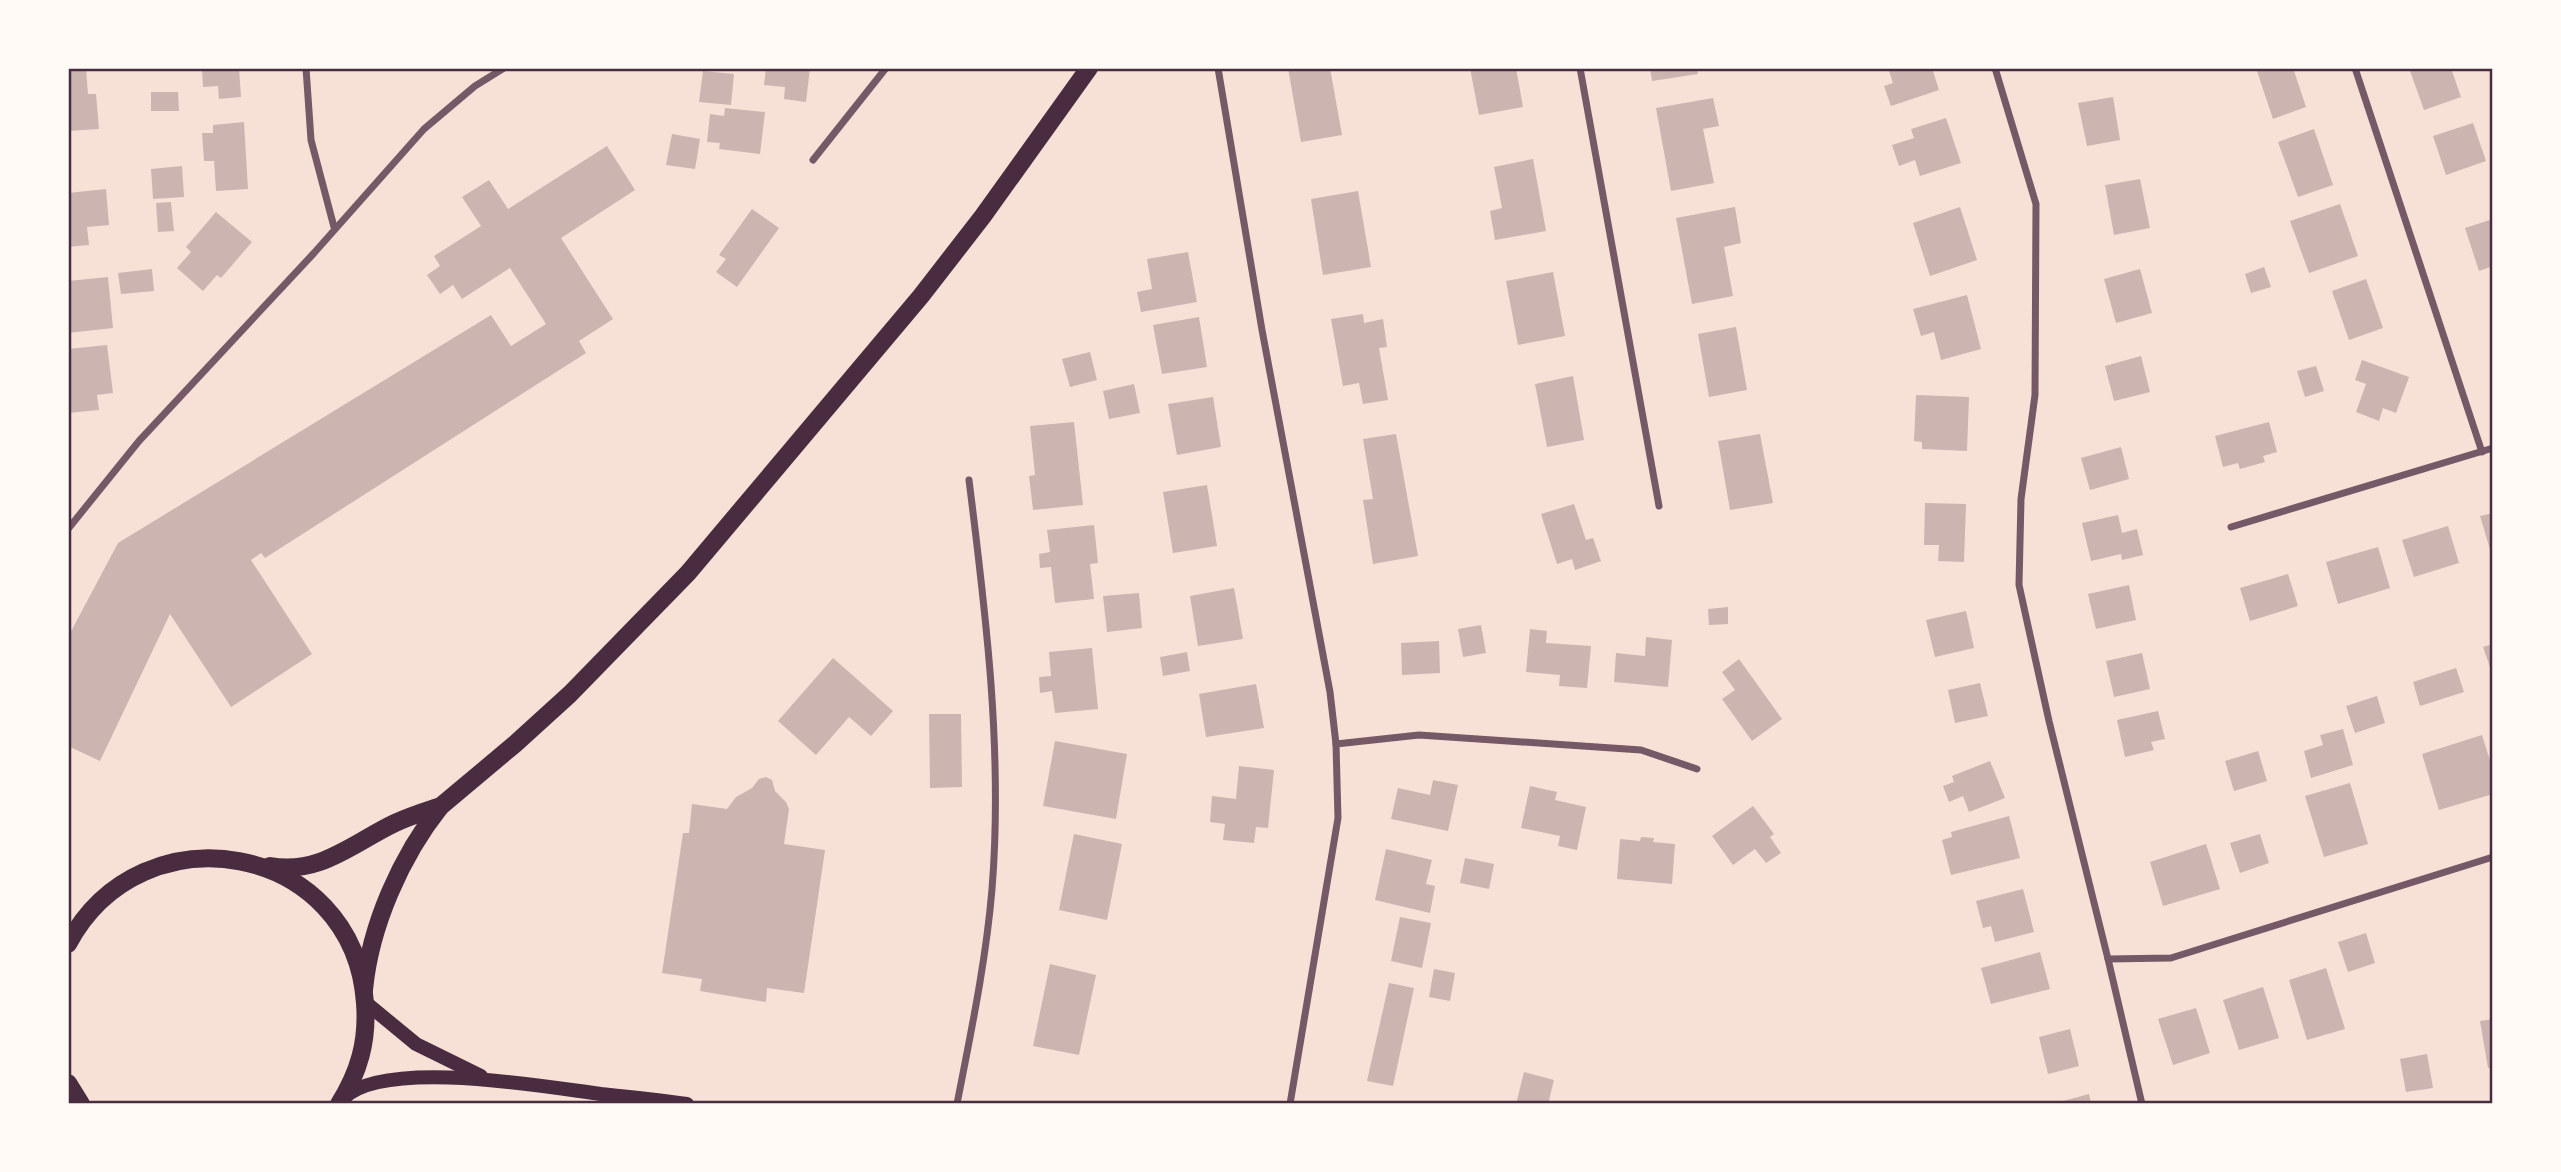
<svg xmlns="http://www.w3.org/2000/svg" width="2561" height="1172" font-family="Quicksand,sans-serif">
<rect width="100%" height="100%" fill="#f7e1d7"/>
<g fill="#ccb4b1">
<polygon points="68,68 86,68 88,94 96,94 99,129 68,131"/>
<polygon points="202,68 239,68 241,97 219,99 218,86 203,87"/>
<polygon points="766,68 810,68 806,102 784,99 785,87 764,85"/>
<polygon points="1288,68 1330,68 1342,135 1301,142"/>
<polygon points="1470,68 1516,68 1523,107 1479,115"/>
<polygon points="1650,68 1697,68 1698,74 1652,81"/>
<polygon points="1888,68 1932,68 1939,90 1891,106 1884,86 1893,83"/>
<polygon points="2256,68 2293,68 2306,107 2273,119"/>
<polygon points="2409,68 2451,68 2461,97 2424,110"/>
<polygon points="703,71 734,74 731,105 699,102"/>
<polygon points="151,92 178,92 179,111 151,111"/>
<polygon points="2113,97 2120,140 2087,146 2078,103"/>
<polygon points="1713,98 1719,126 1703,129 1714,183 1671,191 1656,108"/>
<polygon points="725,108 765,112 760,154 719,149 720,143 707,142 710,114 724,116"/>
<polygon points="1946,118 1961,163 1920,176 1915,160 1899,166 1892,145 1914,138 1911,129"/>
<polygon points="244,122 248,189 216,191 214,161 204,161 202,133 213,133 213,125"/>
<polygon points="2473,123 2486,161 2446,175 2433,136"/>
<polygon points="2314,129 2333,185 2298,197 2278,142"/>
<polygon points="672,134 700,139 695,169 666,165"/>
<polygon points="607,146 635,190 561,238 613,319 579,341 586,353 265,558 261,553 251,560 312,654 231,707 170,614 100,761 68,746 68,637 118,543 491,315 511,346 546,324 510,268 462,299 453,285 440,294 427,275 440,266 434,256 481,226 462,197 489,180 508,209"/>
<polygon points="1533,159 1546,231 1495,240 1490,211 1502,208 1494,167"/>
<polygon points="182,166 184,197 153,199 151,169"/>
<polygon points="2140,179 2150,228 2114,235 2105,185"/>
<polygon points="106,189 109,225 87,227 89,245 68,247 68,193"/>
<polygon points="1358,191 1371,267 1323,275 1311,199"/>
<polygon points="171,202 174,231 158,232 156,203"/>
<polygon points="2340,204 2358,256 2309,273 2290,221"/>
<polygon points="1735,207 1741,243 1724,247 1733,296 1692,304 1676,218"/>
<polygon points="1960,207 1977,260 1930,276 1913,223"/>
<polygon points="752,209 779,228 737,287 716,272 726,259 719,255"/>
<polygon points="216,212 252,242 221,278 217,275 203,291 177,268 191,252 186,247"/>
<polygon points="2493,219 2493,266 2479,271 2465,228"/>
<polygon points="1188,252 1197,302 1141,312 1137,292 1152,289 1147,259"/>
<polygon points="2264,267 2271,287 2251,293 2245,274"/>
<polygon points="152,269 154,291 121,294 118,273"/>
<polygon points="2140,269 2152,313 2116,323 2104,279"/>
<polygon points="1553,272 1565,336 1518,345 1506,281"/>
<polygon points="108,277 113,328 68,333 68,281"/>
<polygon points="2366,279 2383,328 2349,340 2332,291"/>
<polygon points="1967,295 1981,349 1941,360 1934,332 1921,336 1913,309"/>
<polygon points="1363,314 1364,323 1383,319 1387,347 1379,348 1388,400 1363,404 1359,383 1343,386 1331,319"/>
<polygon points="1199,317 1207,367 1162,374 1153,325"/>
<polygon points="1736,327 1747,390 1709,397 1698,334"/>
<polygon points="107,345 113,393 97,395 99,410 68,413 68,349"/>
<polygon points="1090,352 1097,380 1070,387 1062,359"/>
<polygon points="2141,356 2150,392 2114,401 2105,366"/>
<polygon points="2362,360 2409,377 2396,413 2383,408 2379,421 2356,412 2366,384 2355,380"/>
<polygon points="2316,366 2324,391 2305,397 2297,371"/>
<polygon points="1573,376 1584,440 1547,447 1535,384"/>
<polygon points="1134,384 1140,413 1109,419 1103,391"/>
<polygon points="1916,395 1969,397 1967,451 1922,449 1922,442 1914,441"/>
<polygon points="1213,397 1221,447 1177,455 1168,404"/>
<polygon points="1074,422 1083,505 1033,510 1029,476 1035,475 1030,426"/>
<polygon points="2269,422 2277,452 2263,456 2265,462 2240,469 2238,463 2223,467 2215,436"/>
<polygon points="1396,434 1418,556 1373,564 1363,500 1373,499 1363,439"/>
<polygon points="1760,434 1773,503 1730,510 1718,441"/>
<polygon points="2121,447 2129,479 2090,490 2081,458"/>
<polygon points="1207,485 1217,546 1173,553 1163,492"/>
<polygon points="1925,503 1966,504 1964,562 1938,561 1939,545 1924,545"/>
<polygon points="1574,504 1586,540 1593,538 1601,561 1575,570 1572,559 1557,564 1541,514"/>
<polygon points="2493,513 2493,556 2492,556 2480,516"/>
<polygon points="2118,515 2122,533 2137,529 2143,555 2122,560 2121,554 2091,561 2082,523"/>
<polygon points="1094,525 1098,563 1090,564 1094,599 1055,603 1051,567 1040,568 1039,554 1050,552 1047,530"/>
<polygon points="2448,526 2459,563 2414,577 2402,540"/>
<polygon points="2378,547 2390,588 2338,604 2326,562"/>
<polygon points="2288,574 2298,606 2250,621 2240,588"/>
<polygon points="2129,585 2136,620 2096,629 2088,594"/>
<polygon points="1234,588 1243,639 1198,646 1190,596"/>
<polygon points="1139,593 1142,628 1107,632 1103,596"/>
<polygon points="1728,607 1728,624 1709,625 1708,609"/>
<polygon points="1966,611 1974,648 1935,657 1926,620"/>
<polygon points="1481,625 1486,653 1463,657 1458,629"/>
<polygon points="1530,629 1547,631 1546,643 1591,646 1587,688 1559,686 1560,675 1526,672"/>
<polygon points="1646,637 1672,640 1668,687 1614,682 1616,653 1645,656"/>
<polygon points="1439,641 1440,673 1402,675 1401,643"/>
<polygon points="2493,644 2493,666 2490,667 2483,647"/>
<polygon points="1092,648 1098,709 1055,713 1052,691 1040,693 1039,677 1051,676 1049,652"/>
<polygon points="1187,652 1190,671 1163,676 1160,657"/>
<polygon points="2142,653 2150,689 2114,697 2106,661"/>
<polygon points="833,658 893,711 871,736 849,717 816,755 778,721"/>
<polygon points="1739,659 1782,719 1752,741 1722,699 1735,690 1722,672"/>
<polygon points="2456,668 2464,692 2420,706 2413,682"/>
<polygon points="1980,683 1988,716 1955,723 1948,690"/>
<polygon points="1256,684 1264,728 1206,737 1199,694"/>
<polygon points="2377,696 2385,723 2355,733 2346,706"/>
<polygon points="2158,711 2165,739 2151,742 2154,750 2125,757 2117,720"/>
<polygon points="929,714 961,714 962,787 930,788"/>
<polygon points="2343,729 2353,765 2311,778 2304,751 2323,745 2320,735"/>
<polygon points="2482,735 2493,770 2493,794 2439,810 2422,754"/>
<polygon points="1055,741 1127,754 1116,819 1043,806"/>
<polygon points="2258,751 2267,781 2234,791 2225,761"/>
<polygon points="1990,761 2005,798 1969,812 1963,796 1949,802 1943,786 1954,782 1952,776"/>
<polygon points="1239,766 1274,770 1268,828 1256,827 1254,843 1223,840 1225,824 1210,822 1212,796 1236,799"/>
<polygon points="766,777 772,780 775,791 786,802 789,809 784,844 825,850 804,993 767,988 766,1002 700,991 702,979 662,973 683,833 689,833 692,804 727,809 736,797 752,788 759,779"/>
<polygon points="1433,780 1458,785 1448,831 1391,819 1398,788 1430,795"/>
<polygon points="2350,783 2368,844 2324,857 2305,796"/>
<polygon points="1530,786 1557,792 1555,800 1586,807 1577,850 1558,846 1560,836 1521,828"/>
<polygon points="1753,806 1774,834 1770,837 1781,853 1766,863 1755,849 1733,865 1712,836"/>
<polygon points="2009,816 2020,858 1951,875 1942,840 1952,837 1951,832"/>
<polygon points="1074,834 1122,844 1107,920 1059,910"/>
<polygon points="2260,834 2269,863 2240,873 2230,843"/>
<polygon points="1641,837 1654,838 1653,842 1675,844 1672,884 1617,879 1620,839 1640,841"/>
<polygon points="2206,844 2220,889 2163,906 2150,862"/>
<polygon points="1386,849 1432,860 1426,884 1435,886 1430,913 1375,900"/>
<polygon points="1465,858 1494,864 1489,889 1460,883"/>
<polygon points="2023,889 2034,932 1995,942 1991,926 1983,928 1976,901"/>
<polygon points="1400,917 1431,923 1422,968 1391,961"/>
<polygon points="2366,933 2375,963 2348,972 2338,942"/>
<polygon points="2040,952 2050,989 1991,1004 1981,968"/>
<polygon points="1050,964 1096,975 1079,1055 1033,1046"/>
<polygon points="2326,968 2345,1029 2307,1040 2289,980"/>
<polygon points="1434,969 1455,973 1450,1001 1429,997"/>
<polygon points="1389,983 1414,988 1393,1086 1367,1081"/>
<polygon points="2263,987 2279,1038 2239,1050 2223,1000"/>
<polygon points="2196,1008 2210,1053 2173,1065 2158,1019"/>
<polygon points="2493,1019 2493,1067 2488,1068 2480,1021"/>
<polygon points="2070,1029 2079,1066 2048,1074 2039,1037"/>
<polygon points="2427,1054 2433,1088 2406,1092 2400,1059"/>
<polygon points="1524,1072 1554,1080 1548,1104 1516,1104"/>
<polygon points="2089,1094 2091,1104 2056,1104 2056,1103"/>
</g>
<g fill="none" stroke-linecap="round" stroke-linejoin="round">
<g stroke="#755966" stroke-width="7">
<polyline points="306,68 311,140 334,227"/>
<polyline points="1218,68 1262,330 1330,692 1336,744 1338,818 1290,1104"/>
<polyline points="1580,68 1659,506"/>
<polyline points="1995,68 2036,204 2035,395 2021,499 2019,585 2049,721 2108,959 2171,958 2493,857"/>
<polyline points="2355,68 2482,452"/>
<polyline points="813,160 886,68"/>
<polyline points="2231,527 2493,448"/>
<polyline points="68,529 139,441 314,253 424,129 475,86 504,68"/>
<polyline points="1336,744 1419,735 1641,750 1697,769"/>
<polyline points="2108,959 2142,1104"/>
<path d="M957,1104C971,1032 986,961 992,889C1003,753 986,615 969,480"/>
</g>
<g stroke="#4a2c40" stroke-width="14">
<polyline points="365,1002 416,1044 481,1076"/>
<path d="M344,1098C385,1058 546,1087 601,1094C630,1097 658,1100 687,1104"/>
</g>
<g stroke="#4a2c40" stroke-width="18">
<path d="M270,866C320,875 353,843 395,823C410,816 426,811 441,806"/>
<path d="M68,944C142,805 354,843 365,1003C368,1041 359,1072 339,1104"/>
<path d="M364,990C370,926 401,856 441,806L515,744L570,694L688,573L921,296L983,216L1089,68"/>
<polyline points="68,1083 81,1104"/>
</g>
</g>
<rect width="2561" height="1172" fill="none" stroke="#fffaf5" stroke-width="140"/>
<rect x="70" y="70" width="2421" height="1032" fill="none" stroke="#4a2c40" stroke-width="2.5"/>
</svg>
